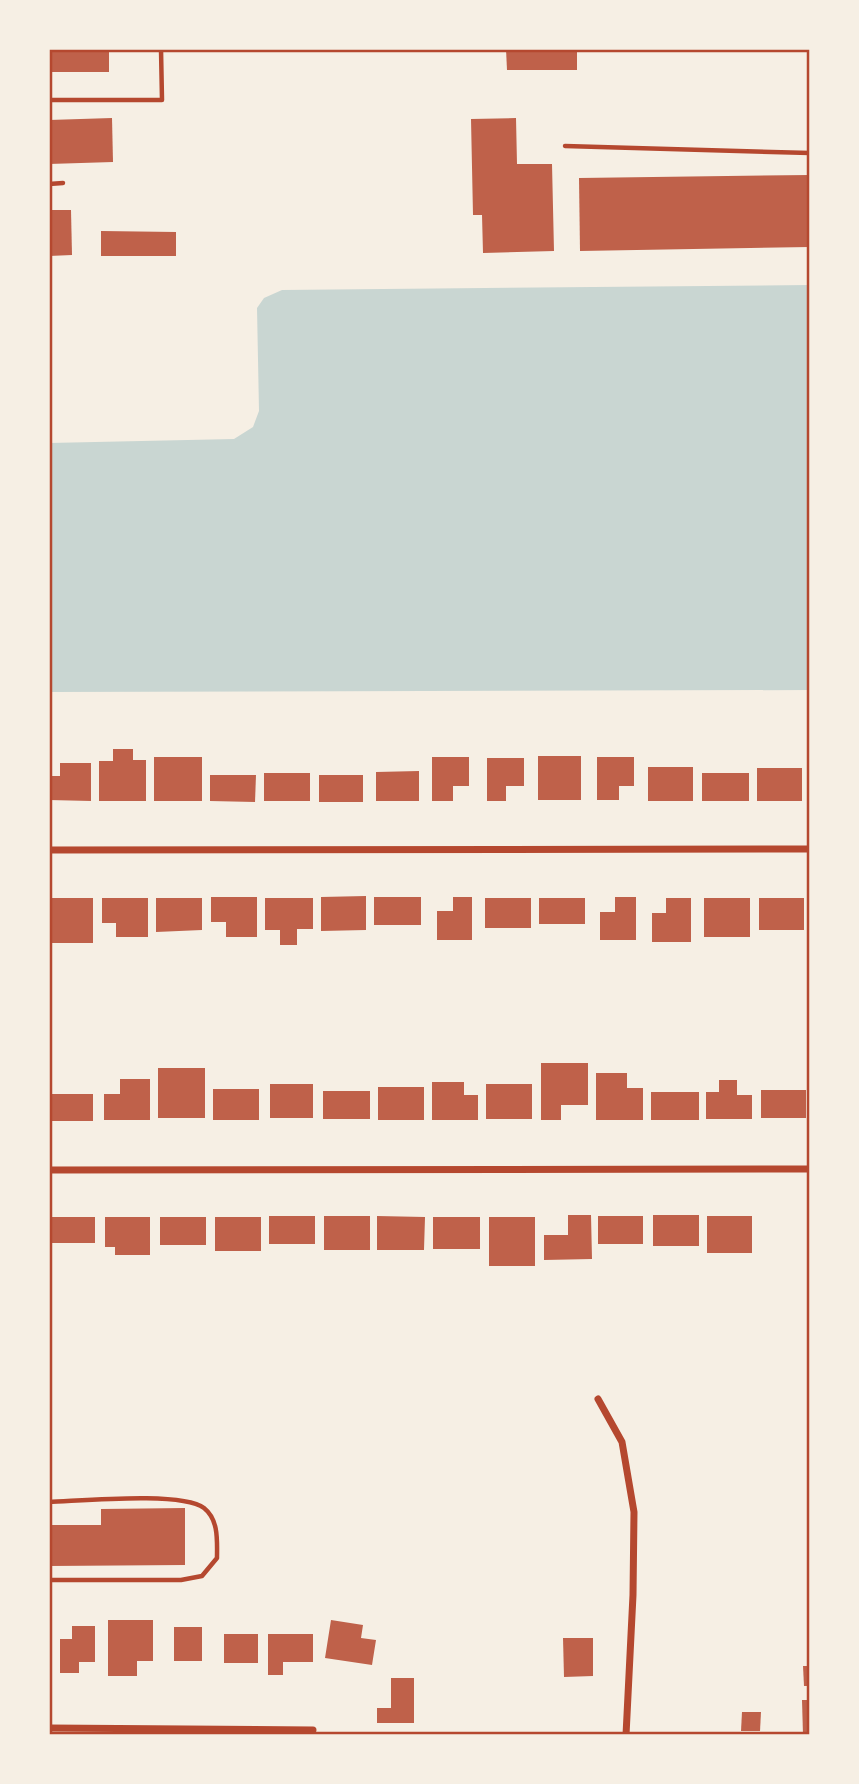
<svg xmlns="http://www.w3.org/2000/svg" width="859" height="1784" font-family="'Nunito Sans',sans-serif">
<rect width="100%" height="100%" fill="#f6efe4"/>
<polygon fill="#c9d6d2" points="810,285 810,690 49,692 49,443 234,439 253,427 259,411 257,308 264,298 282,290"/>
<g fill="#bf614a">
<rect x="49" y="49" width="60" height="23"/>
<polygon points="506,49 577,49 577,70 507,70"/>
<polygon points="112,118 113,162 49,164 49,120"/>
<polygon points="516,118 517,164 552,164 554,251 483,253 482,215 473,215 471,119"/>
<polygon points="810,175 810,247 580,251 579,178"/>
<polygon points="49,210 71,210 72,255 49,256"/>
<polygon points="101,231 176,232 176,256 101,256"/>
<polygon points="113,749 133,749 133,760 146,760 146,801 99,801 99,761 113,761"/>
<rect x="538" y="756" width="43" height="44"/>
<rect x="154" y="757" width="48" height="44"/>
<polygon points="432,757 469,757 469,786 453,786 453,801 432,801"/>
<polygon points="597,757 634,757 634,786 619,786 619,800 597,800"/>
<polygon points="487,758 524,758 524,786 506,786 506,801 487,801"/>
<polygon points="60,763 91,763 91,801 49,800 49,776 60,776"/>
<rect x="648" y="767" width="45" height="34"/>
<rect x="757" y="768" width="45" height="33"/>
<polygon points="419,771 419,801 376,801 376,772"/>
<rect x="264" y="773" width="46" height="28"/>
<rect x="702" y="773" width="47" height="28"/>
<polygon points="210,775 256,775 255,802 210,801"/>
<rect x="319" y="775" width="44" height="27"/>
<polygon points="366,896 366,930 321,931 321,897"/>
<polygon points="211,897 257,897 257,937 226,937 226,922 211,922"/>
<rect x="374" y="897" width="47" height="28"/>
<polygon points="453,897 472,897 472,940 437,940 437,911 453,911"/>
<polygon points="615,897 636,897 636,940 600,940 600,912 615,912"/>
<rect x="49" y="898" width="44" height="45"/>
<polygon points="102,898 148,898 148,937 116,937 116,923 102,923"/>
<polygon points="156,898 202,898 202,930 156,932"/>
<polygon points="265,898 313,898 313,929 297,929 297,945 280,945 280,930 265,930"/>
<rect x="485" y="898" width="46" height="30"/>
<rect x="539" y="898" width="46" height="26"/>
<polygon points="666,898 691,898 691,942 652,942 652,913 666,913"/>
<rect x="704" y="898" width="46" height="39"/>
<rect x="759" y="898" width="45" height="32"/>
<polygon points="541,1063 588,1063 588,1105 561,1105 561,1120 541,1120"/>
<rect x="158" y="1068" width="47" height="50"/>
<polygon points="596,1073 627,1073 627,1088 643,1088 643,1120 596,1120"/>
<polygon points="120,1079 150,1079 150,1120 104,1120 104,1094 120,1094"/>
<polygon points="719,1080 737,1080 737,1095 752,1095 752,1119 706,1119 706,1092 719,1092"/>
<polygon points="432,1082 464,1082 464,1095 478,1095 478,1120 432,1120"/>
<rect x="270" y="1084" width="43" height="34"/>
<rect x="486" y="1084" width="46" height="35"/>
<rect x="378" y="1087" width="46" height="33"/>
<rect x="213" y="1089" width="46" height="31"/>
<rect x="761" y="1090" width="45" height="28"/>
<rect x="323" y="1091" width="47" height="28"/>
<rect x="651" y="1092" width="48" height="28"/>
<rect x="49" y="1094" width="44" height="27"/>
<polygon points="568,1215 591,1215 592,1259 544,1260 544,1235 568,1235"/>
<rect x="653" y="1215" width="46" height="31"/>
<rect x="269" y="1216" width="46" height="28"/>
<rect x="324" y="1216" width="46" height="34"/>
<polygon points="377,1216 425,1217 424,1250 377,1250"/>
<rect x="598" y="1216" width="45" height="28"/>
<rect x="707" y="1216" width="45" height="37"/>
<rect x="49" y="1217" width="46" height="26"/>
<polygon points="105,1217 150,1217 150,1255 115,1255 115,1247 105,1247"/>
<rect x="160" y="1217" width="46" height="28"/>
<rect x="215" y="1217" width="46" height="34"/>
<rect x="433" y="1217" width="47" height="32"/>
<rect x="489" y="1217" width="46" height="49"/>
<polygon points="185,1508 185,1565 49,1566 49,1525 101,1525 101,1509"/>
<polygon points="108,1620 153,1620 153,1661 137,1661 137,1676 108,1676"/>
<polygon points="331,1620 363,1625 361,1638 376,1640 372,1665 325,1658"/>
<polygon points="72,1626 95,1626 95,1662 79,1662 79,1673 60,1673 60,1639 72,1639"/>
<rect x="174" y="1627" width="28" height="34"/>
<rect x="224" y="1634" width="34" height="29"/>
<polygon points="268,1634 313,1634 313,1662 283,1662 283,1675 268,1675"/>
<polygon points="563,1638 593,1638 593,1676 564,1677"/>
<polygon points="803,1666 810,1666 810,1686 804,1686"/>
<polygon points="391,1678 414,1678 414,1723 377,1723 377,1708 391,1708"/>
<polygon points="802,1700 810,1700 810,1735 803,1735"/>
<polygon points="742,1712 761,1712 760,1731 741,1731"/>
</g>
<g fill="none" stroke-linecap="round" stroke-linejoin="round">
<g stroke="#b5482f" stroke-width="4.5">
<polyline points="49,100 162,100 161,49"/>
<polyline points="565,146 810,153"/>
<polyline points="49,184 63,183"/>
<path d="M49,1502C80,1501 182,1491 204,1508C219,1520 217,1541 217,1558L202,1576L181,1580H49"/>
</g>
<g stroke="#b5482f" stroke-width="7">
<polyline points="49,850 810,849"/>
<polyline points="49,1170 810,1169"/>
<polyline points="598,1399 622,1442 634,1512 633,1595 626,1735"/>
<polyline points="49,1728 313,1730"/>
</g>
</g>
<rect width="859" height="1784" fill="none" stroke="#f6efe4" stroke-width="102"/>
<rect x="51" y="51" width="757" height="1682" fill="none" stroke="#b5482f" stroke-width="2.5"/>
</svg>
